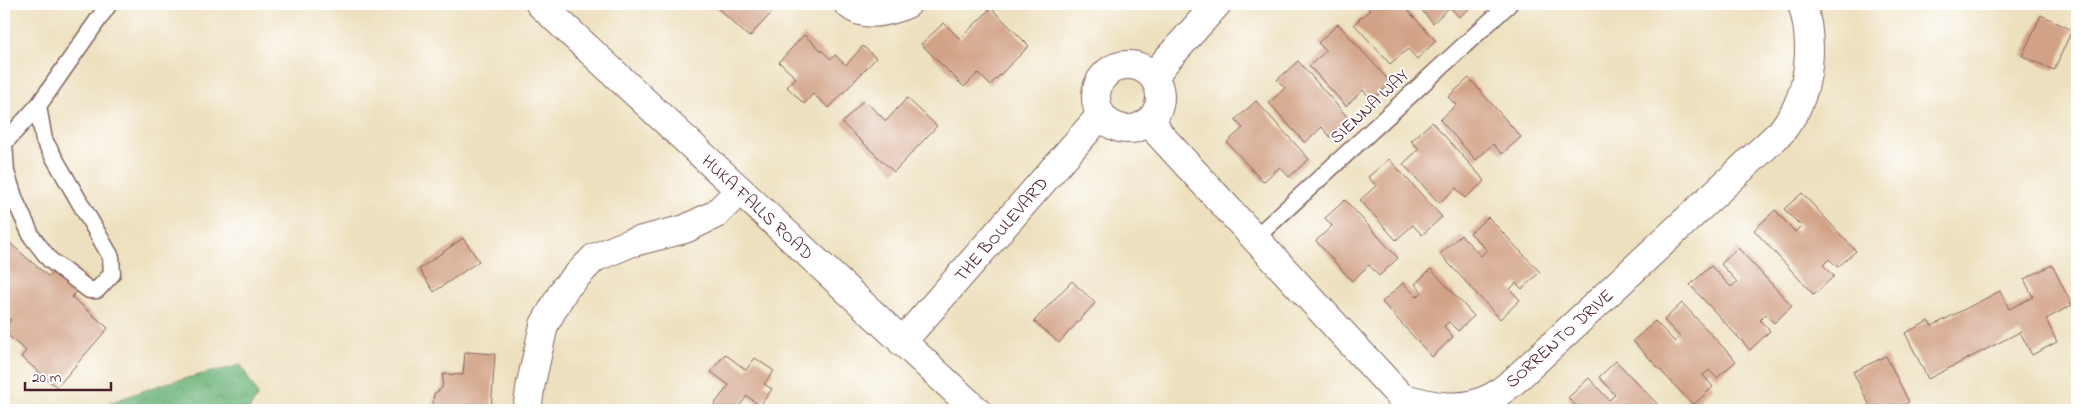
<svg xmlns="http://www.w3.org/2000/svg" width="2081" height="414" font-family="'Indie Flower',sans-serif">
<defs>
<pattern id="forest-crowns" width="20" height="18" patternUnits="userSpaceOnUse" patternTransform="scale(1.25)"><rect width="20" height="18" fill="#6eb57a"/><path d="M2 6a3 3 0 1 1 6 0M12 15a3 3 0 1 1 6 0" fill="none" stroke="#5c9364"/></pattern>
</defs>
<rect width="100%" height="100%" fill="#fff"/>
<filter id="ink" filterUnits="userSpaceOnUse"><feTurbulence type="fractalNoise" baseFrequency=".02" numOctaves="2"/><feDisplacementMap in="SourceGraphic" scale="10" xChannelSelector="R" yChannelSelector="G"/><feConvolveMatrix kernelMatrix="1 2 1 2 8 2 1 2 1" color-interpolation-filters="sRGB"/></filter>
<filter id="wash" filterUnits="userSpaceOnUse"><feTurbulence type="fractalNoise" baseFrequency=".0096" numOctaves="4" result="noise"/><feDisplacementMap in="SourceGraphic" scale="20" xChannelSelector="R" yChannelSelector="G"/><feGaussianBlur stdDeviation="1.12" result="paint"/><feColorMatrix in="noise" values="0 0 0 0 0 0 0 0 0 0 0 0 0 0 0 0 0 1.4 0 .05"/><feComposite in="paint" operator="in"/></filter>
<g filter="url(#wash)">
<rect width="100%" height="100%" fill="#ede0be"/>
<polygon fill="url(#forest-crowns)" stroke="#5c6a52" points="241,365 258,395 249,410 89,410 166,383"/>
<g id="blocks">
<g fill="#d2a286">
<polygon points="713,4 780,4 749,37"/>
<polygon points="1365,4 1402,4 1436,41 1417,59 1408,49 1390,64 1354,24 1370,10"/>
<polygon points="1416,4 1475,4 1459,17 1450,7 1433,23"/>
<polygon points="991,8 1029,46 990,85 978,73 964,87 921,44 944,23 960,39"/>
<polygon points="2041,15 2072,30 2054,70 2022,56"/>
<polygon points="1338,24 1391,83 1372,100 1363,90 1346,106 1309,66 1326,51 1318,43"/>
<polygon points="804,35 831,59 835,55 846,65 863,46 876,58 829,108 813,94 804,104 787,87 796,78 779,62"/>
<polygon points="1298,61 1350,120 1331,138 1322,127 1305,143 1269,103 1285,88 1277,80"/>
<polygon points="1469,78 1521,137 1502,154 1493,144 1476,160 1440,120 1456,105 1448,97"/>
<polygon points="907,98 937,126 894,172 842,123 864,100 886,121"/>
<polygon points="1256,101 1309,159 1289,177 1280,167 1263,182 1227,142 1243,128 1235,120"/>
<polygon points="1432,122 1485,181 1465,198 1456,188 1439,203 1403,164 1419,149 1411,141"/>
<polygon points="1389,159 1442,217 1422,235 1413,225 1396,240 1360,200 1376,186 1368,177"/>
<polygon points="1802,193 1856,251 1838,267 1829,259 1823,265 1834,276 1814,295 1754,230 1775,210 1795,232 1801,226 1784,209"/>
<polygon points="1345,200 1398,258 1379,276 1369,265 1352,281 1316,241 1332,226 1325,218"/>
<polygon points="1488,217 1540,272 1522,289 1516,283 1510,289 1520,300 1500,319 1440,254 1461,235 1481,256 1487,250 1470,233"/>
<polygon points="4,238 49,277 64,260 87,279 72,297 108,328 57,387 21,357 26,351 4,332 4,329 11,320 4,314"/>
<polygon points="463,238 479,261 434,292 419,269"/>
<polygon points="1738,248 1792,306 1774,323 1766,314 1760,320 1770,331 1750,350 1690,285 1711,266 1731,287 1737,282 1721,264"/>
<polygon points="2052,265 2072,305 2046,319 2057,342 2032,355 2020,332 1928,379 1905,333 1929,321 1932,326 2000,291 2009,309 2033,297 2024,279"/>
<polygon points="1431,269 1474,316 1458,331 1449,322 1444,326 1453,337 1432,357 1382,302 1403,283 1417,297 1422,292 1415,284"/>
<polygon points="1072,281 1095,303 1059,343 1034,321"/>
<polygon points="1682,303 1736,361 1717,378 1709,370 1703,375 1713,387 1693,405 1633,341 1655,321 1675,342 1680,337 1664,320"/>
<polygon points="465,352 495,354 491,410 438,410 433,404 434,394 442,388 443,374 463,375"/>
<polygon points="725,354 746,370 755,358 774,371 764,384 772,389 760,406 747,396 736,410 710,410 729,385 711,372"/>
<polygon points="1886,356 1909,402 1894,410 1872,410 1853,372"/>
<polygon points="1616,361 1663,410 1580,410 1568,398 1589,378 1609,400 1615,395 1599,377"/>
</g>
</g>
</g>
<g filter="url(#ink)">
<use href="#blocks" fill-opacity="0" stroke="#83635e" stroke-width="1"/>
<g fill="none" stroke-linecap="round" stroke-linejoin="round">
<g stroke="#83635e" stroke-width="19">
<g id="lane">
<polyline points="38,106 44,140 111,257 112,274 97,290 89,290 50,260 32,237 15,200 6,172 4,143 38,106 109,4"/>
<polyline points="1255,238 1509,4"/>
</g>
</g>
<g stroke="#83635e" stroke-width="30">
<g id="street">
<path d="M848,4C865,19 889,12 907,4"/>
<circle cx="1128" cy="97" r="32"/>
<polyline points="1154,77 1164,63 1217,4"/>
<path d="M1152,119L1159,134L1401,397C1431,406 1462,413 1492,397C1500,393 1507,386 1514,381L1781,132C1786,125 1792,117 1796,109C1811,79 1813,36 1802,4"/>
<polyline points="902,342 1101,115"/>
<polyline points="527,410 531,383 544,325 565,288 594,258 630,243 685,229 716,214 740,190"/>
</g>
</g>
<g stroke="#83635e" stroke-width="30">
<polyline id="secondary" points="540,4 976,410"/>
</g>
<use href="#lane" stroke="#fff" stroke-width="16"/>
<use href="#street" stroke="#fff" stroke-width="28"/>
<use href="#secondary" stroke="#fff" stroke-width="28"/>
</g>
</g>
<g text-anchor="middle" stroke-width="4" stroke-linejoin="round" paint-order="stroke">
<g font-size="18" fill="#4a1f2b" stroke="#fff">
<text transform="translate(1369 106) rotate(-43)" y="6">SIENNA WAY</text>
<text transform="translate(758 207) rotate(43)" y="6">HUKA FALLS ROAD</text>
<text transform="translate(1001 229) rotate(-49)" y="6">THE BOULEVARD</text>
<text transform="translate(1559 338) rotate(-42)" y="6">SORRENTO DRIVE</text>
</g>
</g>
<rect width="2081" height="414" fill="none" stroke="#fff" stroke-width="20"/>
<path d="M25 382v8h86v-8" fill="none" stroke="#4a1f2b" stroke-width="2.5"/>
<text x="32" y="382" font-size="15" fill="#4a1f2b" stroke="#ffffff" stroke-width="4" paint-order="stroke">20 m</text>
</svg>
